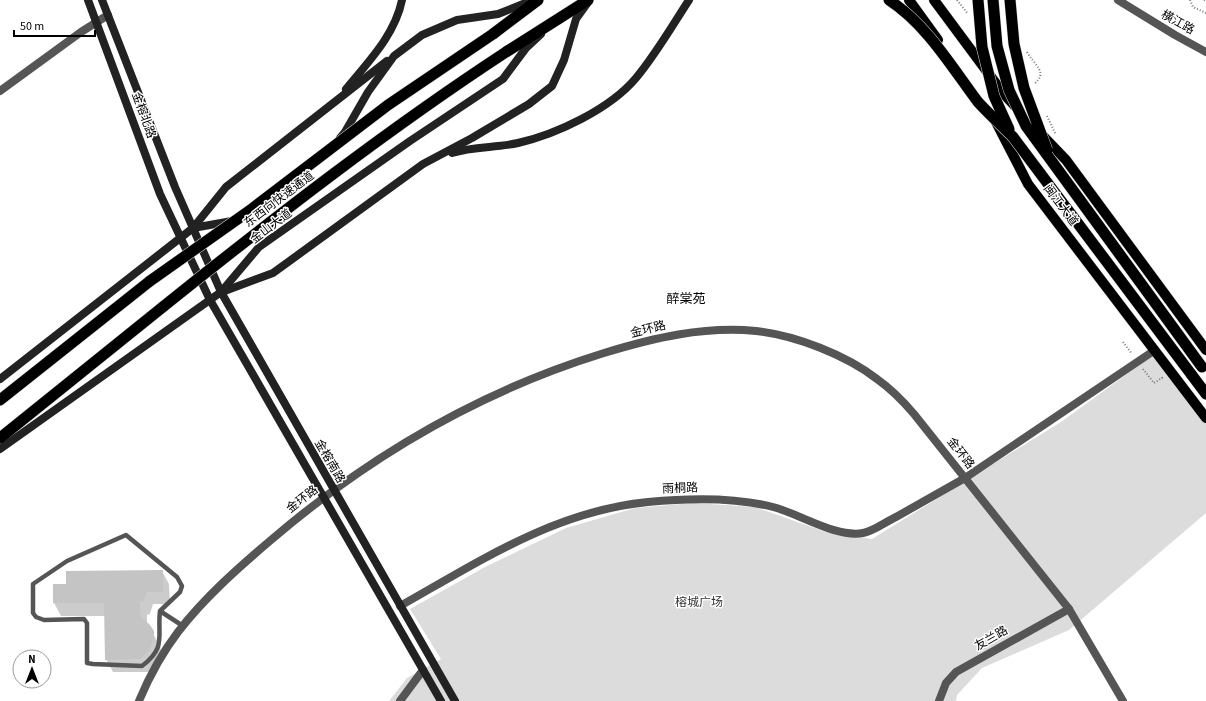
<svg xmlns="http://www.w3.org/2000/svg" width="1206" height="701" font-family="'Source Sans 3','Noto Sans SC',sans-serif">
<rect width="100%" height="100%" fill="#fff"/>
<polygon fill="#dcdcdc" points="1160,350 1206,412 1206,513 1069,630 982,668 957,695 956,701 389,701 407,678 441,659 410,609 485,567 566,528 635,508 694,503 755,507 823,531 872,539 1061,422"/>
<polygon fill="#0003" points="162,571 169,584 170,604 153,604 150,614 147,615 147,625 160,645 161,651 156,664 148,672 113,672 106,659 105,616 61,616 54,603 54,585 67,585"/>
<polygon fill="#c4c4c4" points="163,570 163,592 147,592 143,601 140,602 140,616 150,625 154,631 154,638 149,651 140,659 105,660 104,603 53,603 53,584 66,584 66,571"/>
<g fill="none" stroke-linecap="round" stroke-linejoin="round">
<g stroke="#dbdbdb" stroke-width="11">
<g id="primary">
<polyline points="909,0 938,40"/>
<polyline points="934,0 1003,93 1015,106"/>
<polyline points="996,122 1028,184 1206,418"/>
<polyline points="1042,135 1066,160 1206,350"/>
</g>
</g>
<g stroke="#dbdbdb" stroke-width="12">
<g id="trunk">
<polyline points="493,34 538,0"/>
<polyline points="506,52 588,0"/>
<polyline points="1191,374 1206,394"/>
<polyline points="0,400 150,281"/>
<polyline points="0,438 164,306"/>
</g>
</g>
<g stroke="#777" stroke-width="2" stroke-dasharray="1 2" stroke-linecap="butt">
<polyline points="957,0 968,14"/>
<polyline points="1190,0 1193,7 1206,13"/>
<polyline points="1204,0 1206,1"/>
<path d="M1027,52C1034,65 1049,72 1034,84"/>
<polyline points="1047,116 1056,135"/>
<polyline points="1123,342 1132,354"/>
<polyline points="1143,369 1154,383 1162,378 1161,376"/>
</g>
<path stroke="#555" stroke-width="4.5" d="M160,611C157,636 167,647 142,666L93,664L87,663V623L84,619L44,620L36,617L33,613V584L67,561L126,535L177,577L182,586L180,592L160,611L183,626"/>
<polyline stroke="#555" stroke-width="8" points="965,478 1155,350"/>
<g stroke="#555" stroke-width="8">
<polyline points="1118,0 1175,35 1206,52"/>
<polyline points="0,91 81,32 108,15"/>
<path d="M400,606C480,561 555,511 648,502C689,498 734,497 773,507C800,514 836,538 863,533C874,531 885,522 896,517C919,504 942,491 965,478"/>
<path d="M139,701C149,677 162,653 178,632C204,598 238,568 271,540C369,456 481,391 604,353C653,338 703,326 756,331C795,335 846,355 877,379C891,389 903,401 914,414L1069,609L1123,701"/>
<polyline points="400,701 423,670"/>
<polyline points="939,701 946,683 956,672 1069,609"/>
</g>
<g stroke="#222" stroke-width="8">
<polyline points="88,0 160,194 210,300 441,701"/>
<polyline points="102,0 175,187 221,292 455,701"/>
<path d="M346,89C368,62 395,35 402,0"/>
<polyline points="340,138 345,132 368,92 394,56 422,35 457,20 498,14 533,0"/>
<path d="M452,153C473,146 497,148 518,143C557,134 610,109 636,78C656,54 672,26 689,0"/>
<polyline points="193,228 226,187 387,61"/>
<polyline points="222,292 273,273 423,164 472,138 529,104 552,86 564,60 576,19 589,1"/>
<polyline points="0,379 193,228 232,221"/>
<polyline points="0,449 221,292 259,247 410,141 503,79 526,48 541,34"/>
</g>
<use href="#primary" stroke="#000" stroke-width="10"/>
<use href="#trunk" stroke="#000" stroke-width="11"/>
<g stroke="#dbdbdb" stroke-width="12" stroke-linecap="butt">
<g id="trunk-bridge">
<path d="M889,0C927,25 951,66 978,102C989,114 1001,125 1013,137L1191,374"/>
<polyline points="978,0 982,47 994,96 1009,129"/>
<polyline points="993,0 997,46 1009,90 1026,126 1202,367"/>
<polyline points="1010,0 1014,44 1024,88 1047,150"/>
<polyline points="150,281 249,211 388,105 493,34"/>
<path d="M164,306C275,217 387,130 506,52"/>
</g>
</g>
<use href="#trunk-bridge" stroke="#000" stroke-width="11"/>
</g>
<g text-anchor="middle" stroke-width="3" stroke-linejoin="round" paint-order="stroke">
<g font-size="12" fill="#000" stroke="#fff">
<text transform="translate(1178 22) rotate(29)" y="4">横江路</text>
<text transform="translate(144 115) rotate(70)" y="4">金榕北路</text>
<text transform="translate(279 199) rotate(-37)" y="4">东西向快速通道</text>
<text transform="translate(1061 205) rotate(53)" y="4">闽江大道</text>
<text transform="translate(271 226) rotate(-37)" y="4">金山大道</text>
<text transform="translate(648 329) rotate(-14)" y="4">金环路</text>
<text transform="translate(961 453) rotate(52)" y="4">金环路</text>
<text transform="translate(330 461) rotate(60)" y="4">金榕南路</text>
<text transform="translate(680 488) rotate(-2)" y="4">雨桐路</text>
<text transform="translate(302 499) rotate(-38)" y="4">金环路</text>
<text transform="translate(991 638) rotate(-30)" y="4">友兰路</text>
</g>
<g font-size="12" fill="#333" stroke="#fff">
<text x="699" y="606">榕城广场</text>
</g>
<g font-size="13" fill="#000" stroke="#fff">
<text x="686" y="303">醉棠苑</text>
</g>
</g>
<g transform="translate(32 669)"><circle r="19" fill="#ffffff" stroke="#999999"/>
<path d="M0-3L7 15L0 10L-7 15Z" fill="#000000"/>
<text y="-6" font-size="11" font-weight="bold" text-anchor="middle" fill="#000000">N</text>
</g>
<path d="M14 30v6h81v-6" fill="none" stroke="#000000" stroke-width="2"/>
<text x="20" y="30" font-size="12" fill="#000000" stroke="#ffffff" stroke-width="3" paint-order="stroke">50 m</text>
</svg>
